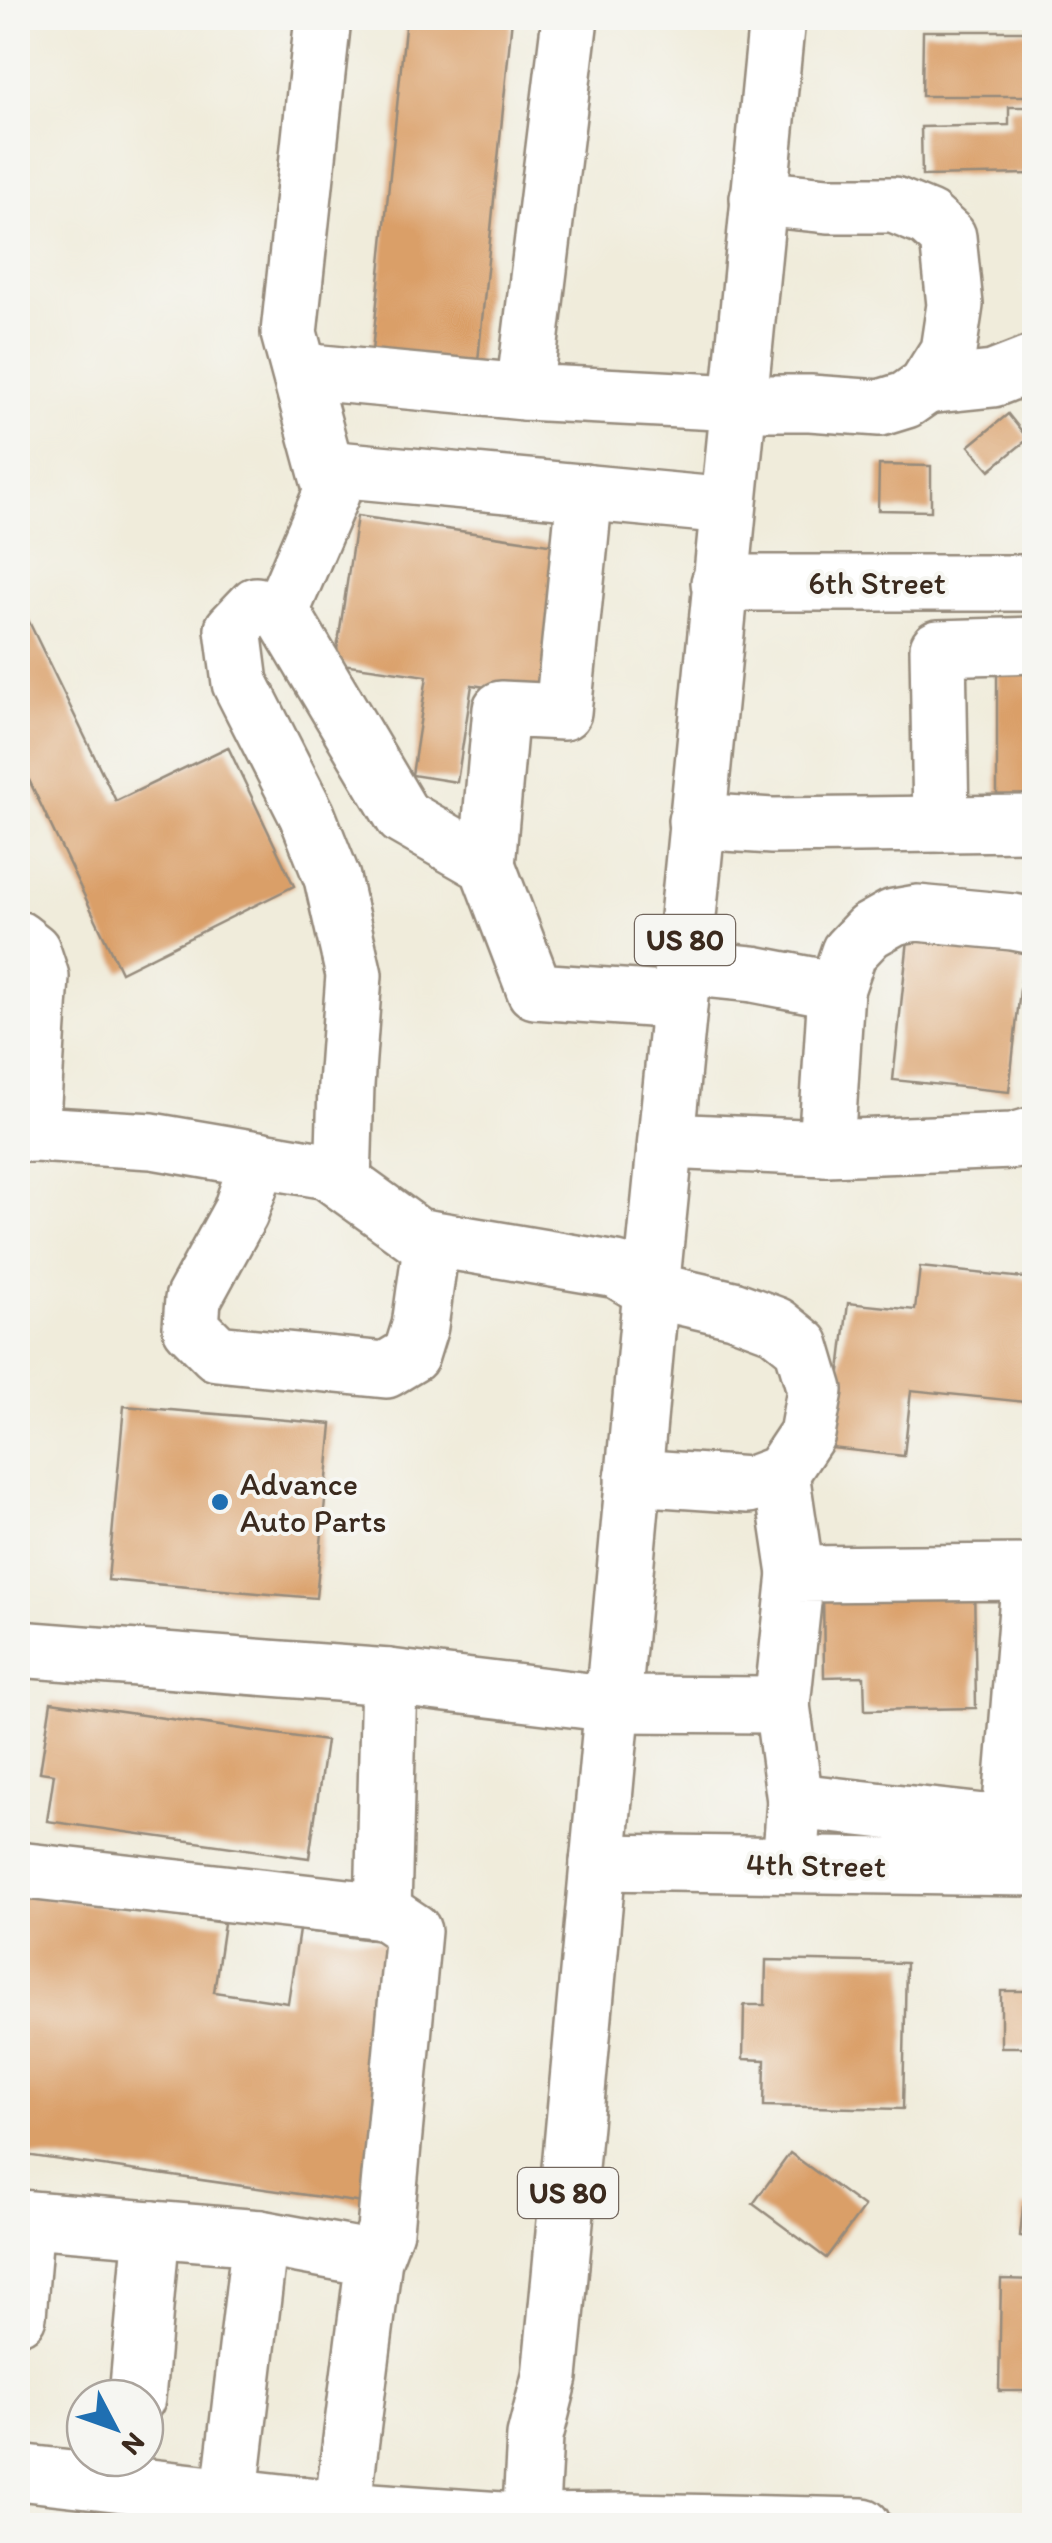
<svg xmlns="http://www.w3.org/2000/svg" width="1052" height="2543" font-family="Itim,sans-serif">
<rect width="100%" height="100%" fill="#f6f6f2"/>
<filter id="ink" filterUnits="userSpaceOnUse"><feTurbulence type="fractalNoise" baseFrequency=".01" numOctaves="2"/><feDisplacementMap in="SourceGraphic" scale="20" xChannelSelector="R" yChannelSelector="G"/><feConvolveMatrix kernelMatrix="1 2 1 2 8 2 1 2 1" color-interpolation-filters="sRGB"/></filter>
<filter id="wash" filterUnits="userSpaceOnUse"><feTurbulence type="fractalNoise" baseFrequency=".0048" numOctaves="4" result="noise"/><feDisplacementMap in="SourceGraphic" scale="40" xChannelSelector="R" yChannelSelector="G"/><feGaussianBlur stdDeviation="2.25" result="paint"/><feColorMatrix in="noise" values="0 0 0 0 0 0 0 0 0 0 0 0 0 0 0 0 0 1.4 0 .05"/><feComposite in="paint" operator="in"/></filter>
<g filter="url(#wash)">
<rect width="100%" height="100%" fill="#f0ecdb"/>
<g id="blocks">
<g fill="#da9f68">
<polygon points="406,18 512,18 477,371 371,361"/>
<polygon points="923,31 1034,31 1034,96 922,96"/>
<polygon points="1009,107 1034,107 1034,174 922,176 921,127 1009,125"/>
<polygon points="1008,414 1028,439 990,470 969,446"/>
<polygon points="879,465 931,466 931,511 878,510"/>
<polygon points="357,516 570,547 547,696 472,685 457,782 412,775 427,676 335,663"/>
<polygon points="18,599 116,801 228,747 294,886 121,972 18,757"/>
<rect x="997" y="656" width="37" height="158"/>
<polygon points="909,930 1025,943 1009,1092 893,1080"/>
<polygon points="920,1267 1034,1279 1034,1314 1025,1402 911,1390 904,1456 831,1448 848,1303 915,1310"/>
<polygon points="124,1406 332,1424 316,1598 108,1580"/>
<polygon points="974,1581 976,1708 865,1710 864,1676 824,1677 823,1584"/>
<polygon points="51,1702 326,1741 309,1858 47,1821 54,1774 40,1772"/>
<polygon points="18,1894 224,1923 214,1992 288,2003 299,1930 401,1944 363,2203 18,2154"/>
<polygon points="766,1960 906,1963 903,2109 764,2106 765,2060 743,2059 744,2005 765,2005"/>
<rect x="1001" y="1991" width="33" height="56"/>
<polygon points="790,2153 864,2207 826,2258 753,2204"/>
<polygon points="1023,2207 1034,2208 1034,2238 1020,2236"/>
<polygon points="1001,2279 1034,2280 1034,2391 999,2391"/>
</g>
</g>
</g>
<g filter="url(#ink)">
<use href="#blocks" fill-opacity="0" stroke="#968b7c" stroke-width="2.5"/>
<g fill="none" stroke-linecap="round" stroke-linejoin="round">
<g stroke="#968b7c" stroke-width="60">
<g id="minor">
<polyline points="323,18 289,333 332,492 281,611 403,817 487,865 535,991 679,1001"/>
<polyline points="570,18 524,392 738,403 810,403 880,408 906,400 926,386 948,351 955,305 948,237 928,219 894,205 828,205 758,198"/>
<polyline points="300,371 524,392"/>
<polyline points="926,386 993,379 1034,363"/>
<polyline points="326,468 728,506"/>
<polyline points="719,583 1034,583"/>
<polyline points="281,611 256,605 233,629 240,683 307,815 332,878 354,975 346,1085 343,1182"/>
<polyline points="696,821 772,826 1034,823"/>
<polyline points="941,824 938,648 1034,645"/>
<polyline points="487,865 501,709 563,712 585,492"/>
<polyline points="18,939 32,950 41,977 31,1134"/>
<polyline points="682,967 753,974 836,990"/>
<polyline points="18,1133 152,1141 327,1171 417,1236 617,1270 651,1290 733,1309 776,1325 802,1346 815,1390 807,1434 781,1473 749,1485 633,1477"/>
<polyline points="666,1141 826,1148 1013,1141 1034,1135"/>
<polyline points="826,1148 836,990 849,952 869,931 894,917 917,913 1013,922 1034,926"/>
<polyline points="259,1159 240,1213 193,1299 191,1327 217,1353 386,1370 411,1355 420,1326 432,1239"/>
<polyline points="781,1473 796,1574"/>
<polyline points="18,1649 389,1677 613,1704 782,1705 796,1574 1030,1572 1010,1817 984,1822 973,1867"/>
<polyline points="782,1705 795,1801"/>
<polyline points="598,1862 1034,1868"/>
<polyline points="790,1864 795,1801 984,1822"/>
<polyline points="18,1870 383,1911 413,1931 385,2230 374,2259"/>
<polyline points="383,1911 389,1677"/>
<polyline points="18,2218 260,2238 374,2259 340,2526"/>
<polyline points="18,2316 26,2219"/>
<polyline points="137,2398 152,2229"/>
<polyline points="18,2472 343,2509 531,2522 628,2521 863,2526"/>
<polyline points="226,2526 260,2238"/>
</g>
</g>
<g stroke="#968b7c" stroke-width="60">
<polyline id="major" points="530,2526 535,2436 550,2377 560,2276 651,1290 777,18"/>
</g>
<use href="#minor" stroke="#fff" stroke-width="55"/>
<use href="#major" stroke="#fff" stroke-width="55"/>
</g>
</g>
<circle fill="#1f6fb2" stroke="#f6f6f2" stroke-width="4" cx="220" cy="1502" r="10"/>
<g text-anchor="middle" stroke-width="8" stroke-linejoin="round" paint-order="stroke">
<g fill="#f6f6f2" stroke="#73675e" stroke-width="2.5">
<rect x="635" y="915" width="100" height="50" rx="8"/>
<rect x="518" y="2168" width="100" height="50" rx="8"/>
</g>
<g font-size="30" font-weight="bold" fill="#3b2a1e">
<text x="685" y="950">US 80</text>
<text x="568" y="2203">US 80</text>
</g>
<g font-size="32" fill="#3b2a1e" stroke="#f6f6f2">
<text x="877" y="594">6th Street</text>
<text transform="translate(816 1865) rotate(1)" y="11">4th Street</text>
</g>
<g font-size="32" fill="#3b2a1e" stroke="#f6f6f2" text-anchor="start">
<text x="240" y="1495">Advance<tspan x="240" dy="37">Auto Parts</tspan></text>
</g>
</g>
<rect width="1052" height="2543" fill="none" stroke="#f6f6f2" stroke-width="60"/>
<g transform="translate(115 2428) rotate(131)"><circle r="48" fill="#f6f6f2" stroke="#aba49d" stroke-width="2.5"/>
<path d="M0-8L18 38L0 25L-18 38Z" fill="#1f6fb2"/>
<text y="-15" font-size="28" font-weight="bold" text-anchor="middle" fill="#3b2a1e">N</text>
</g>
</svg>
